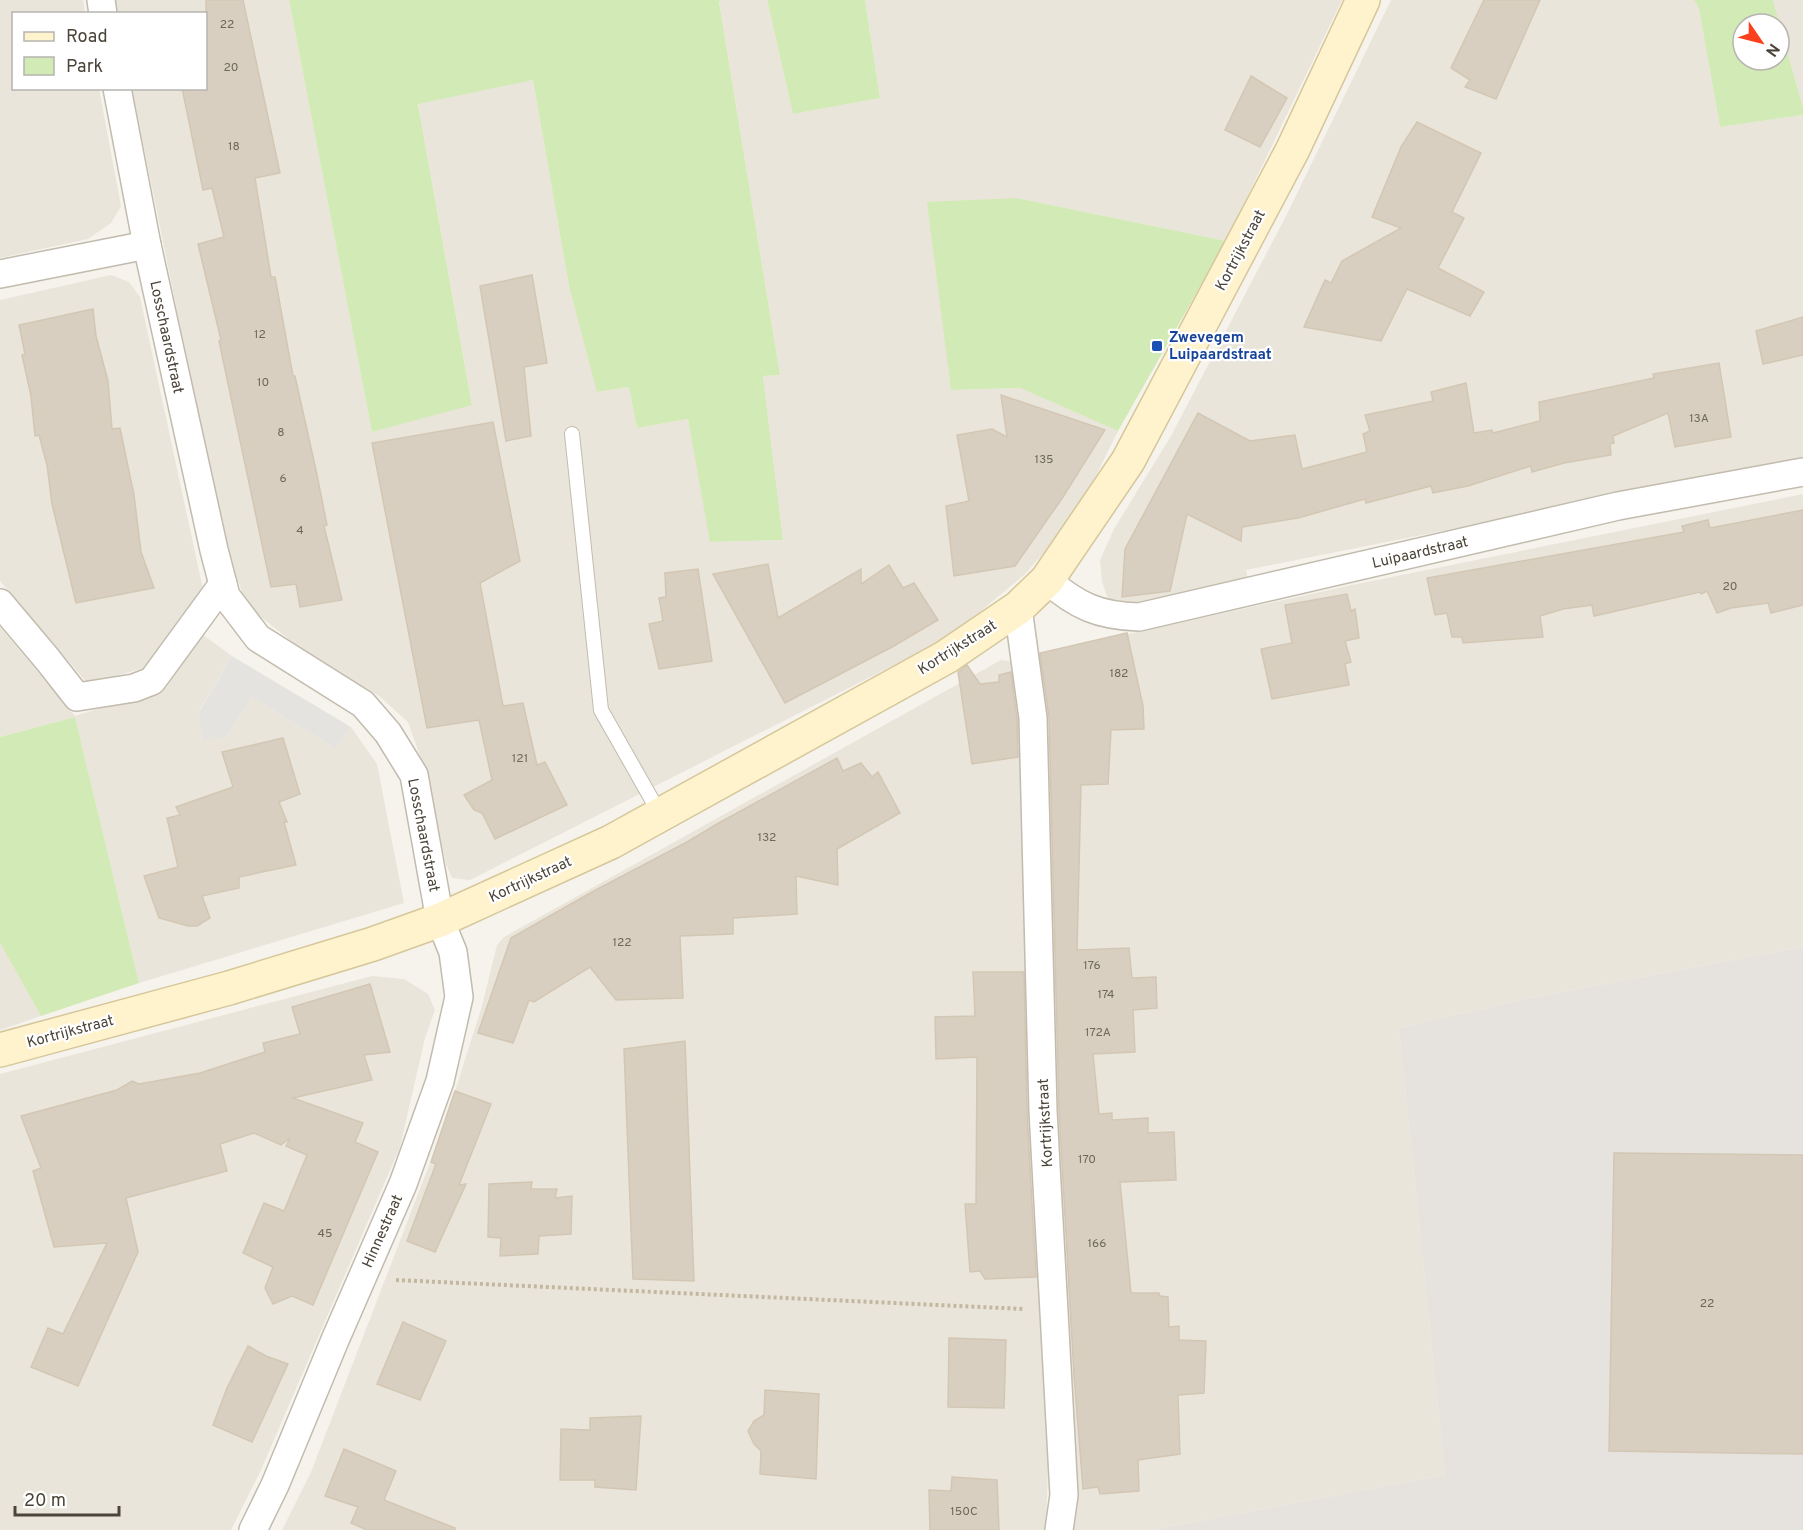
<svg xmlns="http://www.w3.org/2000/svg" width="1803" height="1530" font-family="Overpass,sans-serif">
<rect width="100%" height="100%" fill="#f6f3ec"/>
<g fill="#eae5da">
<polygon points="0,0 83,0 85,13 14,14 14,88 99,89 121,206 111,223 88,239 0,258"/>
<polygon points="114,0 289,0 372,432 472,404 418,103 533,80 569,286 598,392 629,387 637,428 688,419 711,542 783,540 763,376 780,375 719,0 767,0 793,114 880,98 865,0 1342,0 1226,241 1017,198 951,390 1020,388 1118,431 1075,518 1024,575 951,636 470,880 452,878 446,864 426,773 408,722 379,696 300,648 247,606 224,542 132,89 206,88 206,14 117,13"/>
<polygon points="1391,0 1694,0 1699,9 1720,127 1803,115 1803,459 1246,570 1249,584 1130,610 1108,599 1102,582 1100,560 1114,529 1171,436 1286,216"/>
<polygon points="1773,0 1803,0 1803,108"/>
<polygon points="111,275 129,282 140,297 204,594 147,667 88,684 0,581 0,300"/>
<polygon points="1803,494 1803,947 1536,997 1399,1028 1445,1475 1152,1530 1071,1530 1032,655 1352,585"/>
<polygon points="0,627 75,716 166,688 199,632 232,656 199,711 227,736 252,697 336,749 351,727 377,764 404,903 139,983 75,717 0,737"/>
<polygon points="1001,660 1017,662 1050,1398 1046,1530 282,1530 311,1472 443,1129 482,1006 497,945 504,937"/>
<polygon points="0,943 41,1016 0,1030"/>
<polygon points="372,976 404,979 428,994 435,1010 425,1038 400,1147 261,1470 231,1530 0,1530 0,1074"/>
</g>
<polygon fill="#e6e2dd" points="1803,947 1803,1530 1152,1530 1445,1475 1399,1028 1536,997"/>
<g fill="#d2eab5" fill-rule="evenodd">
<polygon points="289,0 722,0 719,1 780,375 763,376 783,540 710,542 688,419 637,428 629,387 597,392 569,286 533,80 418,104 472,405 372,432"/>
<polygon points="767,0 865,0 880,98 793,114"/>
<path d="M1694,0H1773L1803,108V115L1720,127L1699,9ZM1743,24H1779V60H1743Z"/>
<polygon points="1017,198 1226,241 1118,431 1020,388 951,390 927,202"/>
<polygon points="75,717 139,983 41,1016 0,943 0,737"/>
</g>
<polygon fill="#e5e3e0" points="232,656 351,727 336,749 252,697 227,736 203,741 199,712"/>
<g fill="#d8cfc1" stroke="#d3c7b4" stroke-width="1.5">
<polygon points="206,0 243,0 280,173 255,178 271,277 275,277 293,376 295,376 316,470 327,525 324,526 342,600 300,607 296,584 271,587 219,341 221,340 198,244 224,237 212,188 203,190 182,88 206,88"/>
<polygon points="1484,0 1540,0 1496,99 1465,87 1470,80 1451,68"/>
<polygon points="1251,76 1287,98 1260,147 1225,130"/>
<polygon points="1417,122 1481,153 1452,212 1464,218 1438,268 1484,292 1470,316 1407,289 1381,341 1304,327 1325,280 1331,283 1342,261 1401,228 1372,217 1401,147"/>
<polygon points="532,275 547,363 524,367 531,436 506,441 480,286"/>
<polygon points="93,309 96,336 108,381 112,429 120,428 134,495 141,552 154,588 76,603 52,504 47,465 39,435 35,436 31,396 22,355 25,354 19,325"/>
<polygon points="1803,317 1803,355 1763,364 1756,331"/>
<polygon points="1719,363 1731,437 1675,447 1668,413 1613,436 1614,443 1610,444 1611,455 1564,463 1532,472 1531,466 1468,486 1433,493 1431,486 1366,503 1365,499 1298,518 1242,527 1241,541 1187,514 1170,591 1122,597 1125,549 1198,413 1250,441 1295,435 1302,469 1367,452 1363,434 1370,431 1365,415 1433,401 1431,392 1466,383 1474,433 1492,430 1493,433 1540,421 1539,402 1654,378 1653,374"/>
<polygon points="1001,395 1105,430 1063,497 1015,566 954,576 946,506 969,501 957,435 992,429 1007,437"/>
<polygon points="493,422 520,561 480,583 503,706 523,703 537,765 545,762 567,805 495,839 482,813 474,810 464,795 492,780 479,720 427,728 372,443"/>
<polygon points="1803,510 1803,605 1771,613 1768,603 1731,608 1717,613 1707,591 1701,594 1700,592 1594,616 1592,605 1563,609 1540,616 1543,637 1463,643 1462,637 1452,637 1447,613 1435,615 1427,578 1684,532 1682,526 1708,520 1710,528"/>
<polygon points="768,564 778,618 861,569 861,584 889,565 903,588 914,583 938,620 892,647 785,703 713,574"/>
<polygon points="698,569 712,661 659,669 649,624 663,621 659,598 666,597 665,573"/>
<polygon points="1347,594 1351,611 1355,609 1359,638 1345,641 1351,662 1345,664 1349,685 1272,699 1261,649 1292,643 1285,605"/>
<polygon points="1127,633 1143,706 1144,729 1111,730 1108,784 1081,785 1077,950 1129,948 1132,978 1156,977 1157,1008 1133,1010 1135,1052 1093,1054 1099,1114 1112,1113 1112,1120 1148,1118 1148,1133 1174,1132 1176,1180 1120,1182 1131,1293 1159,1293 1160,1296 1168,1297 1169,1327 1179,1326 1179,1340 1206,1341 1204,1393 1178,1395 1180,1454 1138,1460 1139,1491 1100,1494 1098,1487 1083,1489 1074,1375 1059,1110 1049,717 1040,653"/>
<polygon points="967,665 980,684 999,682 999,675 1011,672 1017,719 1018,757 972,764 958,672"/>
<polygon points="283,738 300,794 279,802 287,822 284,822 296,865 239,877 239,888 202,896 210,918 197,926 188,926 159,918 144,876 178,867 167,818 180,815 176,807 233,787 222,752"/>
<polygon points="837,758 843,771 861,763 872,777 878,772 900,813 837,849 838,885 796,876 797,914 733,918 733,934 680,936 683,998 616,1000 590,967 534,1002 529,1000 513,1043 478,1033 511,938 592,892 687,842 717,824"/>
<polygon points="973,972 1024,972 1027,1112 1036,1277 985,1279 980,1271 970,1272 965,1204 976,1204 977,1057 936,1059 935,1017 975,1016"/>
<polygon points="370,984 390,1052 364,1055 372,1080 293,1098 363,1123 355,1142 378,1152 313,1305 292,1296 273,1304 265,1288 273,1267 243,1253 264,1203 284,1211 307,1155 286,1146 290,1138 281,1145 254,1133 220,1144 227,1171 126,1198 138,1252 78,1386 31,1367 48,1328 63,1334 107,1243 54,1247 33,1171 41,1168 21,1116 117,1090 132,1081 139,1084 200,1073 265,1052 263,1043 300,1034 292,1007"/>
<polygon points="685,1041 694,1281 633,1279 624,1049"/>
<polygon points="455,1091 491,1104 459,1185 466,1184 435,1252 407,1241 436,1164 431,1162"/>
<polygon points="1614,1153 1803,1155 1803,1454 1609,1451"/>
<polygon points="532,1182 531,1189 557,1189 555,1198 572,1196 571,1234 539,1236 538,1254 500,1256 501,1238 488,1237 489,1184"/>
<polygon points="403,1322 446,1341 420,1400 377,1384"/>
<polygon points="949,1338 1006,1340 1004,1408 948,1407"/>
<polygon points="248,1346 266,1356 288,1364 252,1442 213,1425 227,1388"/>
<polygon points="765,1390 819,1394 816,1479 760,1474 761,1451 754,1444 748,1431 754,1421 764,1415"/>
<polygon points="641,1416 636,1490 595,1487 595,1480 560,1480 561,1429 590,1430 590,1418"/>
<polygon points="344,1449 396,1471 384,1500 455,1528 455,1530 367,1530 351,1523 358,1507 325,1496"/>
<polygon points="952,1477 997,1480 999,1530 930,1530 929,1490 951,1491"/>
</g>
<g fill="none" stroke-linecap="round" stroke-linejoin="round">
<g stroke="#c2bbae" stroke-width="16">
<polyline id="lane" points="572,434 601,710 660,814"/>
</g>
<g stroke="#c2bbae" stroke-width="30">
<g id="street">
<polyline points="101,0 103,14"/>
<polyline points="117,88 147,245 214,550 226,596 258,638 363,704 388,733 414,775 440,920 453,952 459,997 440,1081 403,1184 335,1340 275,1485 253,1530"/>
<polyline points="0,274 147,245"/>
<path d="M1047,580C1077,606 1099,616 1139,617L1618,506L1803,472"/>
<polyline points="0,603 48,660 77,697 134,688 152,681 223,584"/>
<polyline points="1018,608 1033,718 1043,1111 1064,1495 1059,1530"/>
</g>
</g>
<g stroke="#d6c79b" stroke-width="36">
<polyline id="secondary" points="0,1050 229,988 373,944 440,920 611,842 946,657 1018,608 1047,580 1128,461 1293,149 1363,0"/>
</g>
<polyline stroke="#c4b79f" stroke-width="4" stroke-dasharray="3 3" stroke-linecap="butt" points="396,1280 1024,1309"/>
<use href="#lane" stroke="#fff" stroke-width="14"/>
<use href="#street" stroke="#fff" stroke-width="27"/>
<use href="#secondary" stroke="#fff3cd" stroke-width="33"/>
</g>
<rect fill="#1a4fb4" stroke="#fff" stroke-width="2" x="1151" y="340" width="12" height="12" rx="3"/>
<g text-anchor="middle" stroke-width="4.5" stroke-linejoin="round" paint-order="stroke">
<g font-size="12" fill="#6e675b">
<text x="227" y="28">22</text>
<text x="231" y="71">20</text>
<text x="234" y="150">18</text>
<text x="260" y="338">12</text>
<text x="263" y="386">10</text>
<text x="1699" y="422">13A</text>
<text x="281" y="436">8</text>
<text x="1044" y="463">135</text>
<text x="283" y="482">6</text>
<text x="300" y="534">4</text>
<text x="1730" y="590">20</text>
<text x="1119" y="677">182</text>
<text x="520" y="762">121</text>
<text x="767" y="841">132</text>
<text x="622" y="946">122</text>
<text x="1092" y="969">176</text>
<text x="1106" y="998">174</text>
<text x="1098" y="1036">172A</text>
<text x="1087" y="1163">170</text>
<text x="325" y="1237">45</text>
<text x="1097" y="1247">166</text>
<text x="1707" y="1307">22</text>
<text x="964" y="1515">150C</text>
</g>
<g font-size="15" fill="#4b4439" stroke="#fff">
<text transform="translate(1240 250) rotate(-62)" y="5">Kortrijkstraat</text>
<text transform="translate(167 337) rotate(78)" y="5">Losschaardstraat</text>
<text transform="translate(1420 552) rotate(-13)" y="5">Luipaardstraat</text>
<text transform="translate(957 647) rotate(-32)" y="5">Kortrijkstraat</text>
<text transform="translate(424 835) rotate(79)" y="5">Losschaardstraat</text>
<text transform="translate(530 879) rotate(-25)" y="5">Kortrijkstraat</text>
<text transform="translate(70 1031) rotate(-15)" y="5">Kortrijkstraat</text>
<text transform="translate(1045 1123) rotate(-93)" y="5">Kortrijkstraat</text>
<text transform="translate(382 1231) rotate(-66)" y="5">Hinnestraat</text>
</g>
<g font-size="15" font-weight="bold" fill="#164399" stroke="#fff" text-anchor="start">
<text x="1169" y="342">Zwevegem<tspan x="1169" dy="17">Luipaardstraat</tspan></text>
</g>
</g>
<rect x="12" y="12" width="195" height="78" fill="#ffffff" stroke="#b7b4b0" stroke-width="1.5"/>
<rect x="24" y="32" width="30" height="9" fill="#fff3cd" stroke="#b7b4b0" stroke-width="1.5"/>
<text x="66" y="42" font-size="18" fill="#4b4439">Road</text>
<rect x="24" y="57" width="30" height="18" fill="#d2eab5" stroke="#b7b4b0" stroke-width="1.5"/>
<text x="66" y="72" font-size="18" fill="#4b4439">Park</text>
<g transform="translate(1761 42) rotate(125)"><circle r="28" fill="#ffffff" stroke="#b7b4b0" stroke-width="1.5"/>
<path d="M0-4.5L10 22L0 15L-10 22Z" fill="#fc3f1d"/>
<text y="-9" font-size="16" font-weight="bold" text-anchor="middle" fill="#4b4439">N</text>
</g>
<path d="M15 1506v9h104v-9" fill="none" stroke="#4b4439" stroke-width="3"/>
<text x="24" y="1506" font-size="18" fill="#4b4439" stroke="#ffffff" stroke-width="4.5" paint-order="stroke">20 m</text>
</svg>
